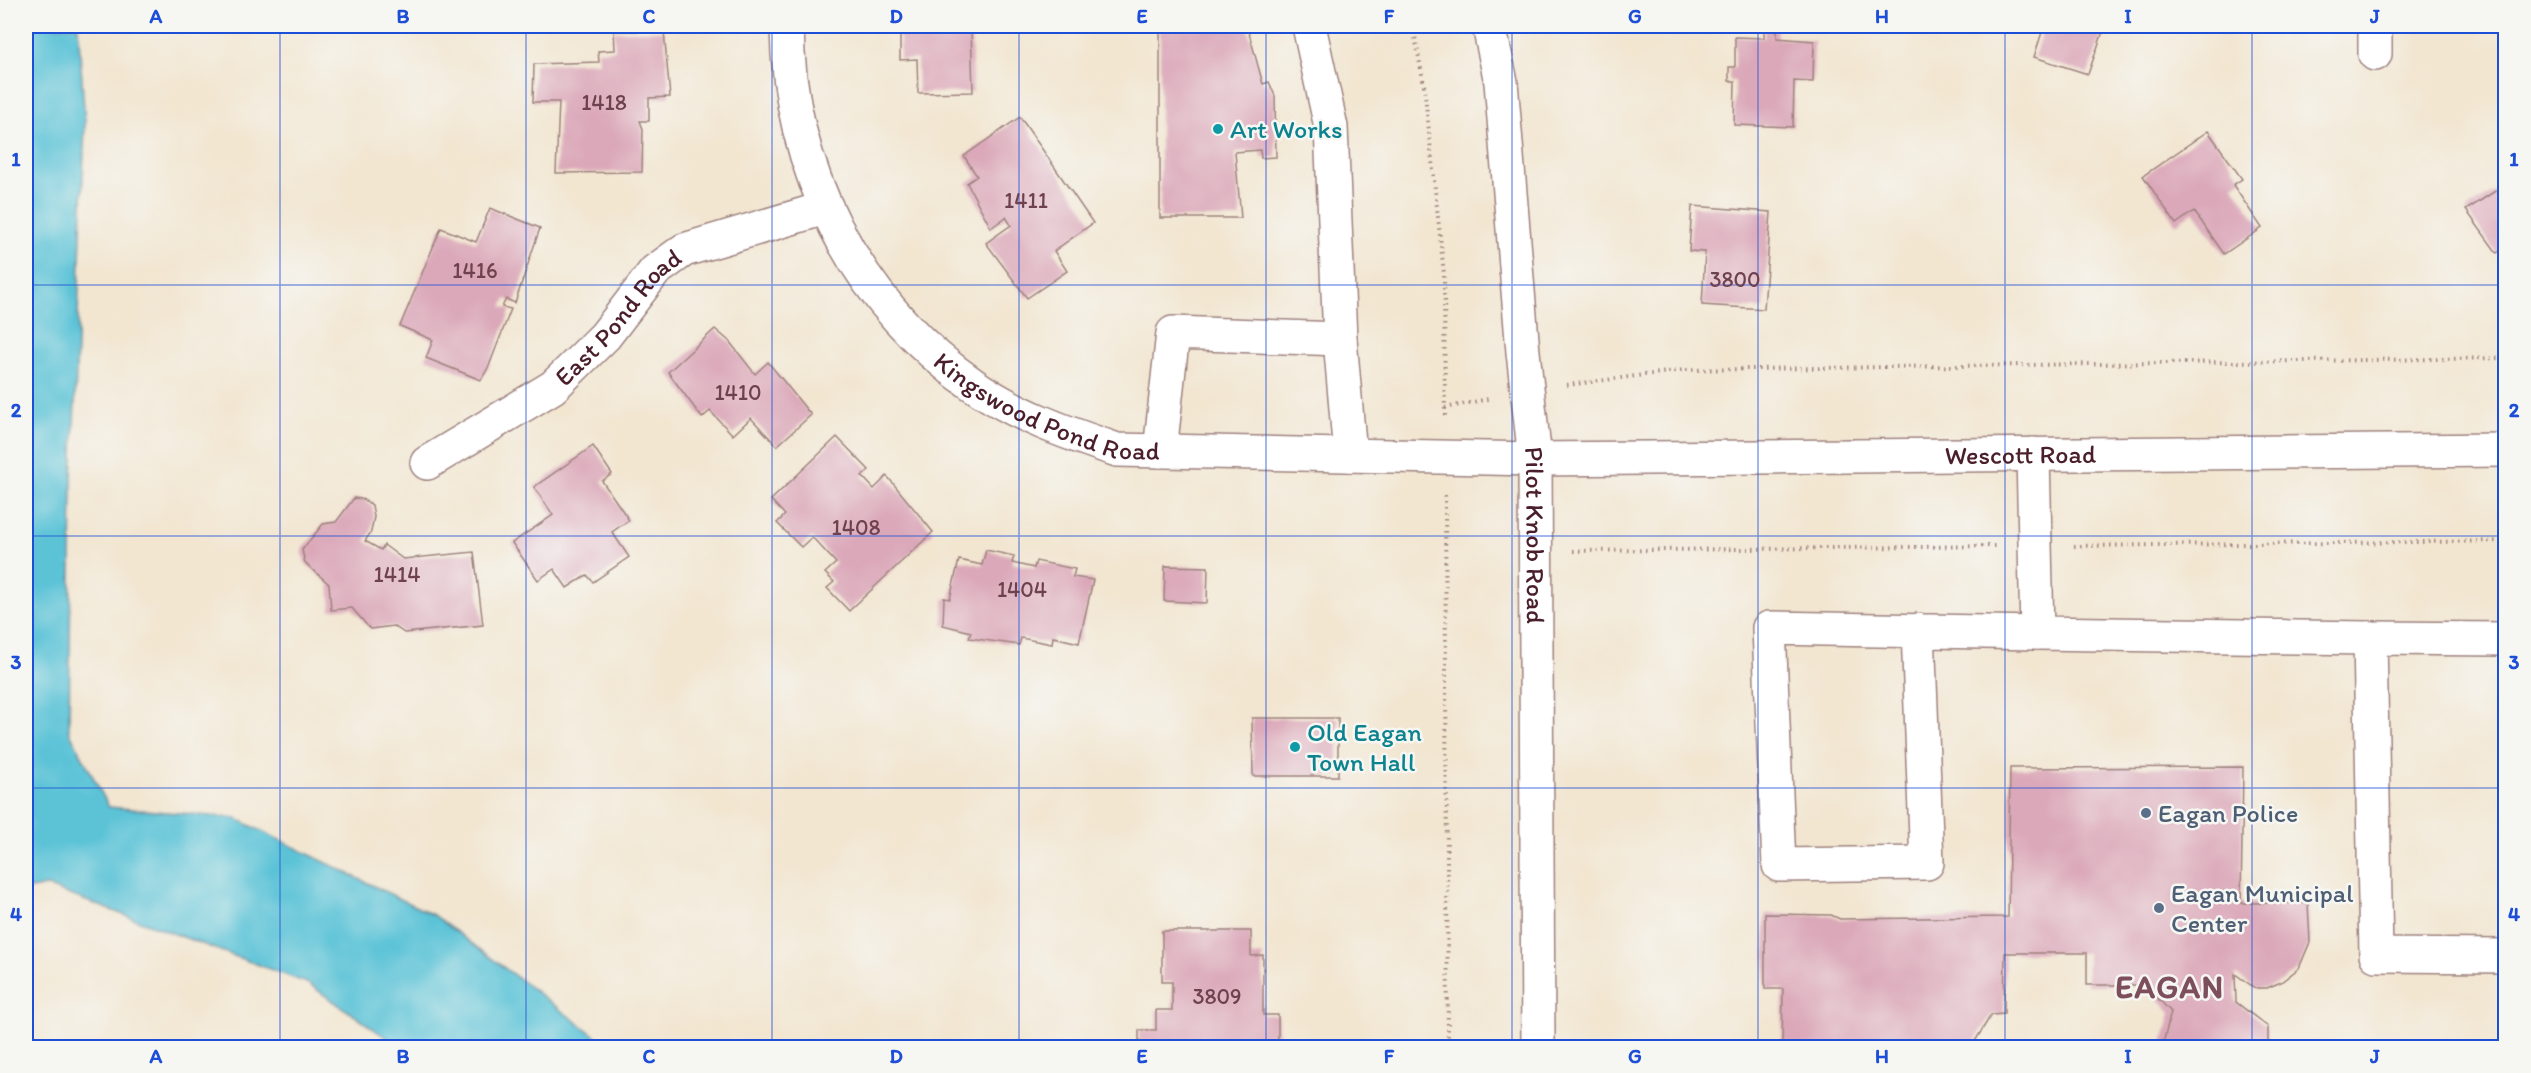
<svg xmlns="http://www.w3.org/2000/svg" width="2531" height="1073" font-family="Itim,sans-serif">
<rect width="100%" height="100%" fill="#f6f6f2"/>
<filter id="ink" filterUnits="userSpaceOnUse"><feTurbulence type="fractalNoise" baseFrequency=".0167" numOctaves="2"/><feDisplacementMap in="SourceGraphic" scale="12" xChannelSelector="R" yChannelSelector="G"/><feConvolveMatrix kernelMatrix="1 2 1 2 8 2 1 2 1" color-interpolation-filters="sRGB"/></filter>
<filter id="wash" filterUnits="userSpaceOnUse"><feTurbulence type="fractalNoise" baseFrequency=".008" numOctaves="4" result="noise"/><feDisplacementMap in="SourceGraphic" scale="24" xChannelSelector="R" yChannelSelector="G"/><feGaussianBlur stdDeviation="1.35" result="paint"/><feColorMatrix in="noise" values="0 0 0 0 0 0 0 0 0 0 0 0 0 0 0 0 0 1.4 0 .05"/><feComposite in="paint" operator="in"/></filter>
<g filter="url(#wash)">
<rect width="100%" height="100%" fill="#f2e6d1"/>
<polygon fill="#5bc3d7" stroke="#527181" stroke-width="1.5" points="26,26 78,26 85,122 72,482 69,731 109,807 235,818 435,916 610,1047 400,1047 307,983 46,886 26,890"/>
<g id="blocks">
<g fill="#dba8b9">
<polygon points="916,26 971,26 973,92 918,93 917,59 900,60 900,35 917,34"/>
<polygon points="1160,26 1247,26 1263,84 1269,82 1275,96 1276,157 1261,158 1260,150 1235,152 1241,218 1160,218"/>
<polygon points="2044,26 2105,26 2088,74 2034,57"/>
<polygon points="1764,28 1777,28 1777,38 1814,41 1813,82 1794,81 1793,127 1734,125 1735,81 1729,81 1729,67 1735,67 1735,37 1764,38"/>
<polygon points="614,31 664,31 670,97 649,98 649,121 640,121 643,129 642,172 556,173 559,102 533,102 534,64 599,62 598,51 615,50"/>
<polygon points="1020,117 1093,223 1054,251 1067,271 1027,298 986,243 1011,225 1006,217 991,228 967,183 977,176 964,156"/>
<polygon points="2208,131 2242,179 2233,185 2262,228 2224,254 2194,211 2176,224 2143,176"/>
<polygon points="2506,184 2506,246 2497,253 2466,210"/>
<polygon points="1692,206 1771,212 1764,309 1702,305 1705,252 1689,251"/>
<polygon points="490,208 540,228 515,303 506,299 502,307 511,309 489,366 481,380 426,358 433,340 400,326 441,228 476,242"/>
<polygon points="715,329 729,341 755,374 768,362 811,415 777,446 751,418 733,435 710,411 702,418 668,372"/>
<polygon points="837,437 869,470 862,476 874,489 887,476 933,532 849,611 827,588 834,582 825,573 836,563 812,537 801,547 777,523 785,515 771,500"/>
<polygon points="593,446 612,474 602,481 629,520 612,532 629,557 593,582 587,575 567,588 554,569 538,580 512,543 553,515 534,487"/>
<polygon points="354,498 362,499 372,505 374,517 371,532 365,541 381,550 384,545 403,559 474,552 483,625 404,633 394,626 370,629 352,608 331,610 329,584 305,563 302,550 323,524 336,522"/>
<polygon points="986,550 1014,556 1012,563 1034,568 1036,561 1075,569 1073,577 1093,580 1079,643 1053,637 1052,644 1021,638 1019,645 969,638 971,632 943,625 944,598 950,599 959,560 982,565"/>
<polygon points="1165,566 1208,567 1207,603 1164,601"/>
<polygon points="1252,718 1338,718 1338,776 1253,776"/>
<polygon points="2243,767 2241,903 2308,903 2310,942 2299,968 2281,982 2267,988 2255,988 2235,974 2236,1002 2268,1027 2268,1048 2162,1048 2171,1012 2145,985 2087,985 2087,953 2005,953 2004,1014 1991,1015 1971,1048 1782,1048 1783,989 1765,989 1765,914 1831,915 1840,919 2008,917 2010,768"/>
<polygon points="1162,931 1251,931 1251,956 1263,955 1263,1015 1278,1015 1278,1048 1139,1048 1139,1030 1156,1030 1156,1010 1172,1010 1172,982 1162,982"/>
</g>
</g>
</g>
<g filter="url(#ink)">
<use href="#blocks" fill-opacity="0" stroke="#9e827e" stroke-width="1.5"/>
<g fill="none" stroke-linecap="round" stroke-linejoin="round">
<g stroke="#9e827e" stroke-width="36">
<g id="minor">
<path id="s1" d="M787,26C788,168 855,302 972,384C1016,415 1067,433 1117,450L1535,459L2506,450"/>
<polyline points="1309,26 1331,127 1340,339 1350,455"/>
<polyline points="2375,26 2375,54"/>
<polyline points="1160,451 1173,333 1340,339"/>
<polyline points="2033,454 2037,633 2370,638"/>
<path id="s2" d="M427,463L553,387L605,336L655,271L684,250L825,208"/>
<polyline points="1918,630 1927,863 1779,865 1769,628 2037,633"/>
<polyline points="2506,639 2370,638 2376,955 2506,956"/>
</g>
</g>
<g stroke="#9e827e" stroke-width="36">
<g id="major">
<path id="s3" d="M1489,26L1501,82L1523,352L1535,459L1538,1048"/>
</g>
</g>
<g stroke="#9e827e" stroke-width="4" stroke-dasharray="1.5 4.5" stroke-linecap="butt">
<polyline points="1413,26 1424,85 1444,274 1445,419"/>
<polyline points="1567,385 1683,370 2506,358"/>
<polyline points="1445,408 1488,399"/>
<polyline points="1445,495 1448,1048"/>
<polyline points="2074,546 2506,541"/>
<polyline points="1573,551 1998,546"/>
</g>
<use href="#minor" stroke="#fff" stroke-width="33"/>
<use href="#major" stroke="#fff" stroke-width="33"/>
</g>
</g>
<path fill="none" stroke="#1d4ed8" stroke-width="1.5" stroke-opacity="0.55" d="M280,26V1048M526,26V1048M772,26V1048M1019,26V1048M1266,26V1048M1512,26V1048M1758,26V1048M2005,26V1048M2252,26V1048M26,285H2506M26,536H2506M26,788H2506"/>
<g fill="#0f9aa8" stroke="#f6f6f2" stroke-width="2">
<circle cx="1218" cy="129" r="6"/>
<circle cx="1295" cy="747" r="6"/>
</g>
<g fill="#5c6f8a" stroke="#f6f6f2" stroke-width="2">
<circle cx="2146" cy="813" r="6"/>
<circle cx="2159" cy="908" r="6"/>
</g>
<g text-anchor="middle" stroke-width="5" stroke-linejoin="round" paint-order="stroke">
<g font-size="22" fill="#6e414e">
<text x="604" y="110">1418</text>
<text x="1026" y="208">1411</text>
<text x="475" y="278">1416</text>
<text x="1735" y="287">3800</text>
<text x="738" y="400">1410</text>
<text x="856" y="535">1408</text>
<text x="397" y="582">1414</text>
<text x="1022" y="597">1404</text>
<text x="1217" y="1004">3809</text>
</g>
<g font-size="26" fill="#0d838f" stroke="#f6f6f2" text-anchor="start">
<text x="1230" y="138">Art Works</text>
<text x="1307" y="741">Old Eagan<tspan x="1307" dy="30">Town Hall</tspan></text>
</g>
<g font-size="26" fill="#4a1f2b" stroke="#f6f6f2">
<text dy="9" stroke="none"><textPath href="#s2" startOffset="243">East Pond Road</textPath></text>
<text dy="9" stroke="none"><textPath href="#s1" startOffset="498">Kingswood Pond Road</textPath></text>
<text dy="9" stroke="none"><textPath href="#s1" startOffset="1482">Wescott Road</textPath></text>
<text dy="9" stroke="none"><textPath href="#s3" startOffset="512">Pilot Knob Road</textPath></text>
</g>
<g font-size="26" fill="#4e5e75" stroke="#f6f6f2" text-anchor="start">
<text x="2158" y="822">Eagan Police</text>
<text x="2171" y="902">Eagan Municipal<tspan x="2171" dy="30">Center</tspan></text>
</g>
<g font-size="32" font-weight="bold" letter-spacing="1.5" fill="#7d4f5d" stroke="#f6f6f2">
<text x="2170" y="998">EAGAN</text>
</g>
</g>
<rect width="2531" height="1073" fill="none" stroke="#f6f6f2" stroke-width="66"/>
<rect x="33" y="33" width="2465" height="1007" fill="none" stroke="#1d4ed8" stroke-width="2"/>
<g font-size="20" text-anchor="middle" font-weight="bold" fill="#1d4ed8">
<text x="156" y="23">A</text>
<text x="403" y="23">B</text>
<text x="649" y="23">C</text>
<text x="896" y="23">D</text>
<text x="1142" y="23">E</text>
<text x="1389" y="23">F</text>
<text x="1635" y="23">G</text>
<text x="1882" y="23">H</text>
<text x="2128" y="23">I</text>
<text x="2375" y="23">J</text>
<text x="16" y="166">1</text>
<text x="2514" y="166">1</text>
<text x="16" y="417">2</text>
<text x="2514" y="417">2</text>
<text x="16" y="669">3</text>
<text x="2514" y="669">3</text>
<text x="16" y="921">4</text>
<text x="2514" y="921">4</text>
<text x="156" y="1063">A</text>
<text x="403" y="1063">B</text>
<text x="649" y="1063">C</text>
<text x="896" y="1063">D</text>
<text x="1142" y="1063">E</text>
<text x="1389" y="1063">F</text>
<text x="1635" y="1063">G</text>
<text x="1882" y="1063">H</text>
<text x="2128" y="1063">I</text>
<text x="2375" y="1063">J</text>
</g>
</svg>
